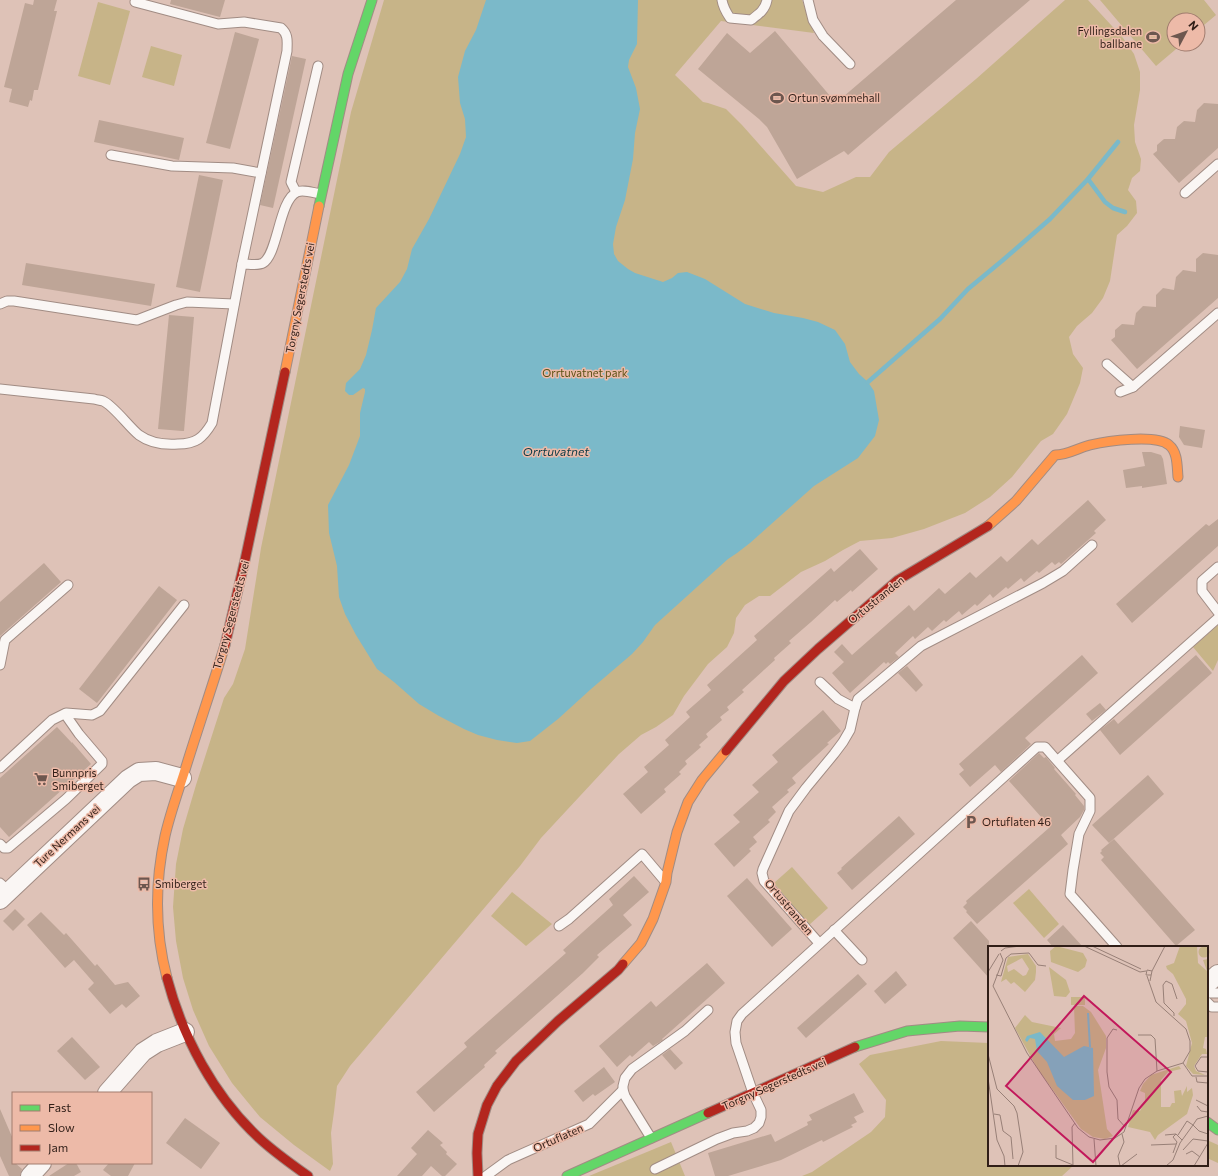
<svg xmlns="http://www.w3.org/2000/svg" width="1218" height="1176" font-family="Commissioner,sans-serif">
<rect width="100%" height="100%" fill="#dec2b7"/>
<g fill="#c7b488">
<polygon points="384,0 802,0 814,33 721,21 675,75 703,102 708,103 726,109 742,125 796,186 823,192 856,177 870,177 889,152 976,79 1065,0 1088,0 1123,38 1134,54 1140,72 1140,90 1134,125 1135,142 1141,159 1140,171 1132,178 1128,190 1136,201 1137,213 1127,226 1117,235 1110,281 1103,298 1092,313 1077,326 1069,337 1073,354 1083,368 1080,383 1067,414 1053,434 1041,441 1012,477 990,497 965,513 924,529 892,538 860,541 843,550 825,561 801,572 770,596 759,596 745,605 736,618 734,633 727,647 708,664 684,696 673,715 656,727 641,735 619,754 541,838 520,866 350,1066 337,1086 334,1112 331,1133 333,1164 330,1171 294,1145 260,1117 232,1083 209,1046 193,1010 183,978 176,941 173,907 176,864 183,829 196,785 224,698 233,684 245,649 261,548 351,112"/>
<polygon points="1100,0 1204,0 1216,15 1198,30 1198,20 1174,20 1174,44 1182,44 1156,66"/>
<polygon points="98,2 130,11 110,85 78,76"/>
<polygon points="151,46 182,55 174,86 142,77"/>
<polygon points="1218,625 1218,660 1213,671 1193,647"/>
<polygon points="792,867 828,908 809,925 774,883"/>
<polygon points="1029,889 1059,924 1044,938 1013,903"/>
<polygon points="512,892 552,924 526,946 491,916"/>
<polygon points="941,1041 989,1043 989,1165 1074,1165 1062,1176 802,1176 812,1172 871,1132 885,1117 886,1100 859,1064 870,1055"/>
<polygon points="1207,1140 1218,1145 1218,1163 1207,1158"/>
<polygon points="671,1142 685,1176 589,1176"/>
</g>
<polygon fill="#7bb9c9" points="486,0 638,0 637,44 629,60 628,67 636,88 640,109 635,133 633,159 625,200 616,227 613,244 614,254 618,261 628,269 635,273 663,282 672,278 678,273 687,272 705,279 745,304 774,313 803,318 818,322 835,330 845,344 850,362 859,374 868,382 874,391 879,420 875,436 858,458 814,486 750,543 737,553 728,559 655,625 643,642 632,654 591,689 558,719 530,741 517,743 497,740 478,735 464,729 439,716 419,704 394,682 377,669 356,635 345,614 339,597 337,566 329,533 328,505 349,465 360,436 360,413 365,392 365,389 363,388 353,395 349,395 345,391 346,383 360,369 366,355 372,330 376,308 400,282 407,269 412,249 429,219 460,154 466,137 465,119 460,103 458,77 465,51 476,30"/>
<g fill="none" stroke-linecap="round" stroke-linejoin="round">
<g stroke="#7bb9c9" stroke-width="4.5">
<polyline points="1088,179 1105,202 1113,208 1125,212"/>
<polyline points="868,382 940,319 968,289 1003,260 1050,219 1088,179 1118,142"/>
</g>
</g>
<g fill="#bea597">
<polygon points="34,0 57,0 54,11 57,11 38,90 34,90 32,101 30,100 28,107 9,102 12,89 4,87 25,3 33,5"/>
<polygon points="171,0 225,0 220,17 170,4"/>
<polygon points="956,0 1030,0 848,155 844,151 797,179 767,127 759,119 698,69 727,33 750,53 775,31 836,103"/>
<polygon points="235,32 259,39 230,149 206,143"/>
<polygon points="292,56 306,59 273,208 260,205"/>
<polygon points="1204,103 1218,104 1218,148 1179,183 1153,154 1157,151 1157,145 1164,139 1175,139 1177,127 1184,121 1195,122 1197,110"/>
<polygon points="99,120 184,138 179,160 94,142"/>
<polygon points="199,175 223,180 200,292 176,287"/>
<polygon points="1203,253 1218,255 1218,298 1137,369 1111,340 1115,337 1115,330 1122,324 1134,325 1136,313 1143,306 1156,307 1156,295 1163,288 1174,290 1176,277 1183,270 1196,272 1196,259"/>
<polygon points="26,263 155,284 151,306 22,285"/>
<polygon points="169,315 194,317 184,431 182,431 158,429"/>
<polygon points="1180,426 1205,430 1202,448 1184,445 1179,437"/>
<polygon points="1142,452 1151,452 1161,455 1163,459 1167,484 1142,488 1142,486 1126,488 1123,470 1145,466"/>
<polygon points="1088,500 1106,520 1094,531 1096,533 1061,564 1059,562 1055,565 1052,562 1039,573 1037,571 1024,582 1021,578 1008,589 1006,587 993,598 990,594 977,606 975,604 962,615 959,611 946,622 944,620 932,631 928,627 915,639 913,636 895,653 899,657 890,664 888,662 886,664 884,662 850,693 832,673 844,662 834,652 842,644 852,655 909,605 914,611 939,588 945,594 970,572 976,578 1001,556 1007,562 1032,539 1038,545"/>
<polygon points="1218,519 1218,546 1132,623 1116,604 1206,524 1209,526"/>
<polygon points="860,549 878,569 852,592 851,590 837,602 835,600 811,622 789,641 791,643 774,658 775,660 742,690 744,692 727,707 729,710 720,717 722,720 706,734 708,737 699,745 701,747 685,761 687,764 679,772 681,774 664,789 666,792 641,814 623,794 648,772 644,767 669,745 665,740 690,717 686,712 711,690 707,685 757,640 754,636 831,568 834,572"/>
<polygon points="44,563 61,582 0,636 0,602"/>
<polygon points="159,586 177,600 97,703 79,689"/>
<polygon points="1082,655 1098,673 1025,738 1031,744 1001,772 995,765 970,787 959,774 964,770 959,764"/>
<polygon points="1196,655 1212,673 1120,755 1100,730 1114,719 1118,724"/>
<polygon points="907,666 923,685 916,692 898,673"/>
<polygon points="1100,703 1106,710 1092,721 1086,714"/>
<polygon points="823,710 841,731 827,743 829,744 792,778 796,783 787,790 789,792 772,807 776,812 768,820 770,822 753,837 757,842 749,849 751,851 734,867 714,844 740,822 733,815 759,792 752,785 778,762 772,755"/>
<polygon points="57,727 72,743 72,742 91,764 9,837 0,827 0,778"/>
<polygon points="1039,753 1044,758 1046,757 1055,768 1054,769 1076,794 1075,795 1084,806 1084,810 1080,817 1061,835 1068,844 977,924 966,912 967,911 963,907 967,903 966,901 1050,827 1009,781"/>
<polygon points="1148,775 1164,794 1109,843 1092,825"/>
<polygon points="899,816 915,834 852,890 837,873 842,869 841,868"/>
<polygon points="1114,839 1195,930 1176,946 1101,860 1104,857 1100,853 1102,851 1101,850"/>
<polygon points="634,876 649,892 623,915 632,925 597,955 599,957 583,973 495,1051 497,1053 484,1065 485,1067 434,1112 416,1092 467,1047 464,1043 566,953 563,950 613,905 609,899"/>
<polygon points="747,878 792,929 772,947 727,896"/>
<polygon points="15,909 25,919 13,931 3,921"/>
<polygon points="41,912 64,935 66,933 95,966 97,964 115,985 128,982 140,996 126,1008 122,1004 110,1014 88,989 94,983 74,960 65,968 27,925"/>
<polygon points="971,921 989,941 989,978 953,938"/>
<polygon points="1063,925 1083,947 1053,947 1047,940"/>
<polygon points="707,963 725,983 662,1039 663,1040 653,1046 649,1042 632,1057 630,1055 617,1067 599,1046 651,1001 656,1007"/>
<polygon points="896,971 907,985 885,1004 874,991"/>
<polygon points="858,974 867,984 806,1038 797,1028"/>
<polygon points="72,1037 100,1067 85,1080 57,1051"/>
<polygon points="670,1049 683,1063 675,1070 662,1055"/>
<polygon points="604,1067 615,1082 595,1096 593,1094 583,1102 574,1091"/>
<polygon points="854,1093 864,1112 854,1117 857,1122 851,1125 853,1127 823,1142 822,1140 781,1160 728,1176 715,1176 708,1153 771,1134 775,1142 808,1125 807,1122 812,1120 809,1115"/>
<polygon points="0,1109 13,1139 13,1163 15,1163 22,1169 20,1176 9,1176 0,1156"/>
<polygon points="185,1118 220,1143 201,1169 166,1143"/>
<polygon points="428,1130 443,1143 440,1145 447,1152 446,1154 457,1164 445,1176 442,1176 431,1166 422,1176 397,1176 417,1154 411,1148"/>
<polygon points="69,1163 76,1163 81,1172 74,1176 49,1176"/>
<polygon points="109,1163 135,1163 128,1176 111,1176 103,1170"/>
</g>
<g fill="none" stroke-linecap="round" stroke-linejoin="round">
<g stroke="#a18c84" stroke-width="11">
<g id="lane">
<path d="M722,0C723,7 726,12 730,18L751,20C759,14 765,10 767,0"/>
<polyline points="808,0 813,20 823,36 850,64"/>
<path d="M135,2L218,24L244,22L281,28C289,35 287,42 287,51L242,264"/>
<polyline points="111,155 172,166 233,168 261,173"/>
<polyline points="296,192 291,182 318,66"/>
<polyline points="1185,193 1218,164"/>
<polyline points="0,304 7,301 14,301 137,320 176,305 187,302 234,304"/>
<polyline points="1107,364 1133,387"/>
<path d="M0,389L94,399C97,400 100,400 103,401C113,405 129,427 139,435C150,443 164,445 178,444C196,444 203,438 212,423L242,264C249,264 258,266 263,263C278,254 279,200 297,192C303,189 314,193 321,194"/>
<polyline points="1120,392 1133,387 1218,313"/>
<polyline points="1218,567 1202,581 1202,591 1218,612"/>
<polyline points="0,665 5,640 68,585"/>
<polyline points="820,682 838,699 855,708"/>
<polyline points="1058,760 1218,618"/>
<polyline points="0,768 52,720 66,713 92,715 100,711 184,605"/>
<polyline points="0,844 4,848 8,848 66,799 102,764 102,761 79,734 65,714"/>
<polyline points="0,883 9,891"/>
<polyline points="559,926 569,919 642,854 664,880"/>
<polyline points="834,930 862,960"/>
<polyline points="819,943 764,881 762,873 763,869 789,811 806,788 834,754 843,742 850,730 855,708 858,699 864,694 921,646 1043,583 1063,571 1092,545"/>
<polyline points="1207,993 1218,993"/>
<polyline points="1207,1002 1212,1007 1218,1007"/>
<polyline points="651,1138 625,1096 623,1090 623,1086 625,1078 632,1069 685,1031 708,1010"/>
<polyline points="655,1169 717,1139 733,1133 747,1131 754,1128 759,1123 761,1117 761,1110 753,1093 736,1043 735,1032 737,1021 742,1014 1037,747 1045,747 1090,798 1090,811 1079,834 1073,870 1070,894 1117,947"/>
<polyline points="486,1176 508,1160 589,1124 623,1090"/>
</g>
</g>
<g stroke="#a18c84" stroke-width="20">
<g id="street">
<polyline points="0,900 128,779 139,772 156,771 182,778"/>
<polyline points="1207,984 1218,974"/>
<polyline points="107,1093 143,1052 157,1043 185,1032"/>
<polyline points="30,1176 42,1163"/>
</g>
</g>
<g stroke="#a18c84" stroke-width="11">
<g id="fast">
<polyline points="319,206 348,74 372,0"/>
<polyline points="855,1047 907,1031 960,1026 989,1027"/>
<polyline points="1207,1122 1218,1130"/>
<polyline points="567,1176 708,1113"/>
</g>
</g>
<g stroke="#a18c84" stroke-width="11">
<g id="slow">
<polyline points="285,372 319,206"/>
<path d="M988,526L1016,501L1055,455C1068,455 1078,448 1090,445C1107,441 1156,434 1169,445C1178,452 1177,467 1178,477"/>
<polyline points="623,964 641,943 653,919 666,882 667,873 677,832 688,802 702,780 726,751"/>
<path d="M167,978C155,932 155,882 165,836C170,814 178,792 185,770C198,728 212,687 225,645"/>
</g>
</g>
<g stroke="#a18c84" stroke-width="11">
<g id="jam">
<polyline points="225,645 245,560 285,372"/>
<polyline points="726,751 784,681 818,649 898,580 988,526"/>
<path d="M167,978C183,1038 214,1096 259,1138C274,1152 291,1164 308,1176"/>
<polyline points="708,1113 855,1047"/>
<polyline points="478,1176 477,1153 478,1134 487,1105 497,1086 516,1061 558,1021 618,970 623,964"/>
</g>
</g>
<use href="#lane" stroke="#faf6f4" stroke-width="9"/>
<use href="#street" stroke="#faf6f4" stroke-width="18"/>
<use href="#fast" stroke="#63d668" stroke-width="9"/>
<use href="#slow" stroke="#ff974d" stroke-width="9"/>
<use href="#jam" stroke="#b3261e" stroke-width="9"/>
</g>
<defs>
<g id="stadium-bare" transform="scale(1.08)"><path d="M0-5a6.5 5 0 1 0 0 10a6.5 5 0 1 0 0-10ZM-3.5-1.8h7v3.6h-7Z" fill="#6d574f" stroke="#edbaa8" stroke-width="2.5" paint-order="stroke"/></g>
<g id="supermarket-bare" transform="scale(1.08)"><path d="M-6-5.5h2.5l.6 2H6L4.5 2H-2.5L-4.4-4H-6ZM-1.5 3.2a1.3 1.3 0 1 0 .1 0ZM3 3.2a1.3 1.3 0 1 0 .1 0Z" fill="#6d574f" stroke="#edbaa8" stroke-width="2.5" paint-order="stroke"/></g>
<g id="parking-bare" transform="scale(1.08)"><path d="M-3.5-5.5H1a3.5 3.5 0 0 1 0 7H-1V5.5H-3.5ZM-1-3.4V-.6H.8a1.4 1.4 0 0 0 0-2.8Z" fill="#6d574f" stroke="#edbaa8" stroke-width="2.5" paint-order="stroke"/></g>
<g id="bus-bare" transform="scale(1.08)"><path d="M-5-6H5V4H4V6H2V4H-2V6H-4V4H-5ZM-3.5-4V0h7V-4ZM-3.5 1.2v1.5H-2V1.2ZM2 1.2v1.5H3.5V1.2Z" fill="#6d574f" stroke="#edbaa8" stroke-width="2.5" paint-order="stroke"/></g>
</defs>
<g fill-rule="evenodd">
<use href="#stadium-bare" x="1153" y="37"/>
<use href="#stadium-bare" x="777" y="98"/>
<use href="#supermarket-bare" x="41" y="779"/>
<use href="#parking-bare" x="971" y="822"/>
<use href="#bus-bare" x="144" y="884"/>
</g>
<g text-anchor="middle" stroke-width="3" stroke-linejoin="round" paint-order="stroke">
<g font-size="11" fill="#301e17" stroke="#edbaa8" text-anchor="start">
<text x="1142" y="35" text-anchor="end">Fyllingsdalen<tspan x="1142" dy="13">ballbane</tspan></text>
<text x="788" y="102">Ortun svømmehall</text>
<text x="52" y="777">Bunnpris<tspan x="52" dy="13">Smiberget</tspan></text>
<text x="982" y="826">Ortuflaten 46</text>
<text x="155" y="888">Smiberget</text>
</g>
<g font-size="11" fill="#301e17" stroke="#edbaa8">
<text transform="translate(300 298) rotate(-79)" y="4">Torgny Segerstedts vei</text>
<text transform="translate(876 600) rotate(-39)" y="4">Ortustranden</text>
<text transform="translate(231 615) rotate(-75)" y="4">Torgny Segerstedts vei</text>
<text transform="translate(67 836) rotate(-43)" y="4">Ture Nermans vei</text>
<text transform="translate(789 907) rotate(50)" y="4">Ortustranden</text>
<text transform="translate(774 1084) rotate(-24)" y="4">Torgny Segerstedts vei</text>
<text transform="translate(558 1138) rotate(-24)" y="4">Ortuflaten</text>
</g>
<g font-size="11" fill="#5b5115" stroke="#edbaa8">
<text x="585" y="377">Orrtuvatnet park</text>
</g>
<g font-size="12" font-style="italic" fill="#0b3a46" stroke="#edbaa8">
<text x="556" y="456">Orrtuvatnet</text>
</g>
</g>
<g transform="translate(988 946)">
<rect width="220" height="220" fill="#dec2b7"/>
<path d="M68,0L95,7L99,14L97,21L90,26L63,16L62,5ZM192,0H209L210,17L219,25L215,14L220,13V91H217L215,102L218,103L219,108H214L206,120L208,125L217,129L205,128L198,120L204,97L198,75L190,68L198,58V53L185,28L179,23L178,20L186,17ZM210.5 6a5.5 5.5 0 1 1 11 0a5.5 5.5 0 1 1-11 0ZM40,8L48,20V26L47,34L37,46L26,36L23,38L18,33L13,36L20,11ZM34,12L41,23L38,29L35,30L26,23L20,26L19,20ZM61,21L78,34L82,46L78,51L66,50ZM83,51H97V59H83ZM86,60H95L103,66L118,90V102L110,124L119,183L125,190L117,193L105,191L93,183L49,122L27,82L37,69L44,76L73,82L66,88L67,95L83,93L87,87ZM191,120L193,123L180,126L173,134V161H182L184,157H187L186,145L193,144L194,150L199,140V146L204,142L205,149L199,168L170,189L167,194L162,186L140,181L145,164L152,165L157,156V147L152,145L155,138L163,129Z" fill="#c7b488" fill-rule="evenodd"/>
<path d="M52,86L76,111L96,100L105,102L106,150L97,154H85L69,140L59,116L49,105L47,93L42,92L39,96L37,94L39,90Z" fill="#7bb9c9"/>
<path fill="none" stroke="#7bb9c9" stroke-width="2" d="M100,67L102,101"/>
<path fill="none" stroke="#988077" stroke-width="1" d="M96,0L152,26L158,25M104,0L153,23M13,5L17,2L32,0M12,7L15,14L5,40L39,107L90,182L101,191L112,194L127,192L136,186L151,142L157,133L169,125L195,117L202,105V95L198,83L168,56L159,30M164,25L177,0M0,26L11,8M8,29L13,30L18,12L23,8L41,7L50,19L58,20M162,35L164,25L159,24L158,29H163M186,70V67L176,57L175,39L178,35L184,38L189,53M129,84L125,83L119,92V126L121,141L129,154L130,173L138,182M150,89H163L167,93L169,125M0,108L9,143L26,160L29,167L35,206L30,220M220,111H213L207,120L210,125L220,126M195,117L204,130H220M208,131L209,136L220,137M0,132L9,194L16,210L17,220M208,154L220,160M209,160L213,165L220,166M6,168L12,169L15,185L23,191L25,213M220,170L209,173L205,179L211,185L220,188M177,189L188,188L194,194M106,193L108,220M68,199V212L85,219M163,199L188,198M195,204L205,193L220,195M185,207L189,196L185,191L188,188M198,208L204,205L212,211M85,220L84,181L87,177M132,220L130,210L136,196L134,188M133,220L149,208M178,220L185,214L192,197L205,179L199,175L190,189M206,220L220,197"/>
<path fill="#c2185b" fill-opacity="0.15" stroke="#c2185b" stroke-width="2" d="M96,50L183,126L105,216L18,140Z"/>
<rect width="220" height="220" fill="none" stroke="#301e17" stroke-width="2"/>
</g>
<rect x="12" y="1092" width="140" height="72" fill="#edbaa8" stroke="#a17c6e"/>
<rect x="20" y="1105" width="20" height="6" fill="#63d668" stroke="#a17c6e"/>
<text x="48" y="1112" font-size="12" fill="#301e17">Fast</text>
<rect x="20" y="1125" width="20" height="6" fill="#ff974d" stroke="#a17c6e"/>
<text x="48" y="1132" font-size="12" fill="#301e17">Slow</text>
<rect x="20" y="1145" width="20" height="6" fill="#b3261e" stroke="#a17c6e"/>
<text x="48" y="1152" font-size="12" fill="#301e17">Jam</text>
<g transform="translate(1186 32) rotate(49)"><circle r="19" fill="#edbaa8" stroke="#a17c6e"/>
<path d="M0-3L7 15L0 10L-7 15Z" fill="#6d574f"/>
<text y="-6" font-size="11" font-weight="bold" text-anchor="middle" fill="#301e17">N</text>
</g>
</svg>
